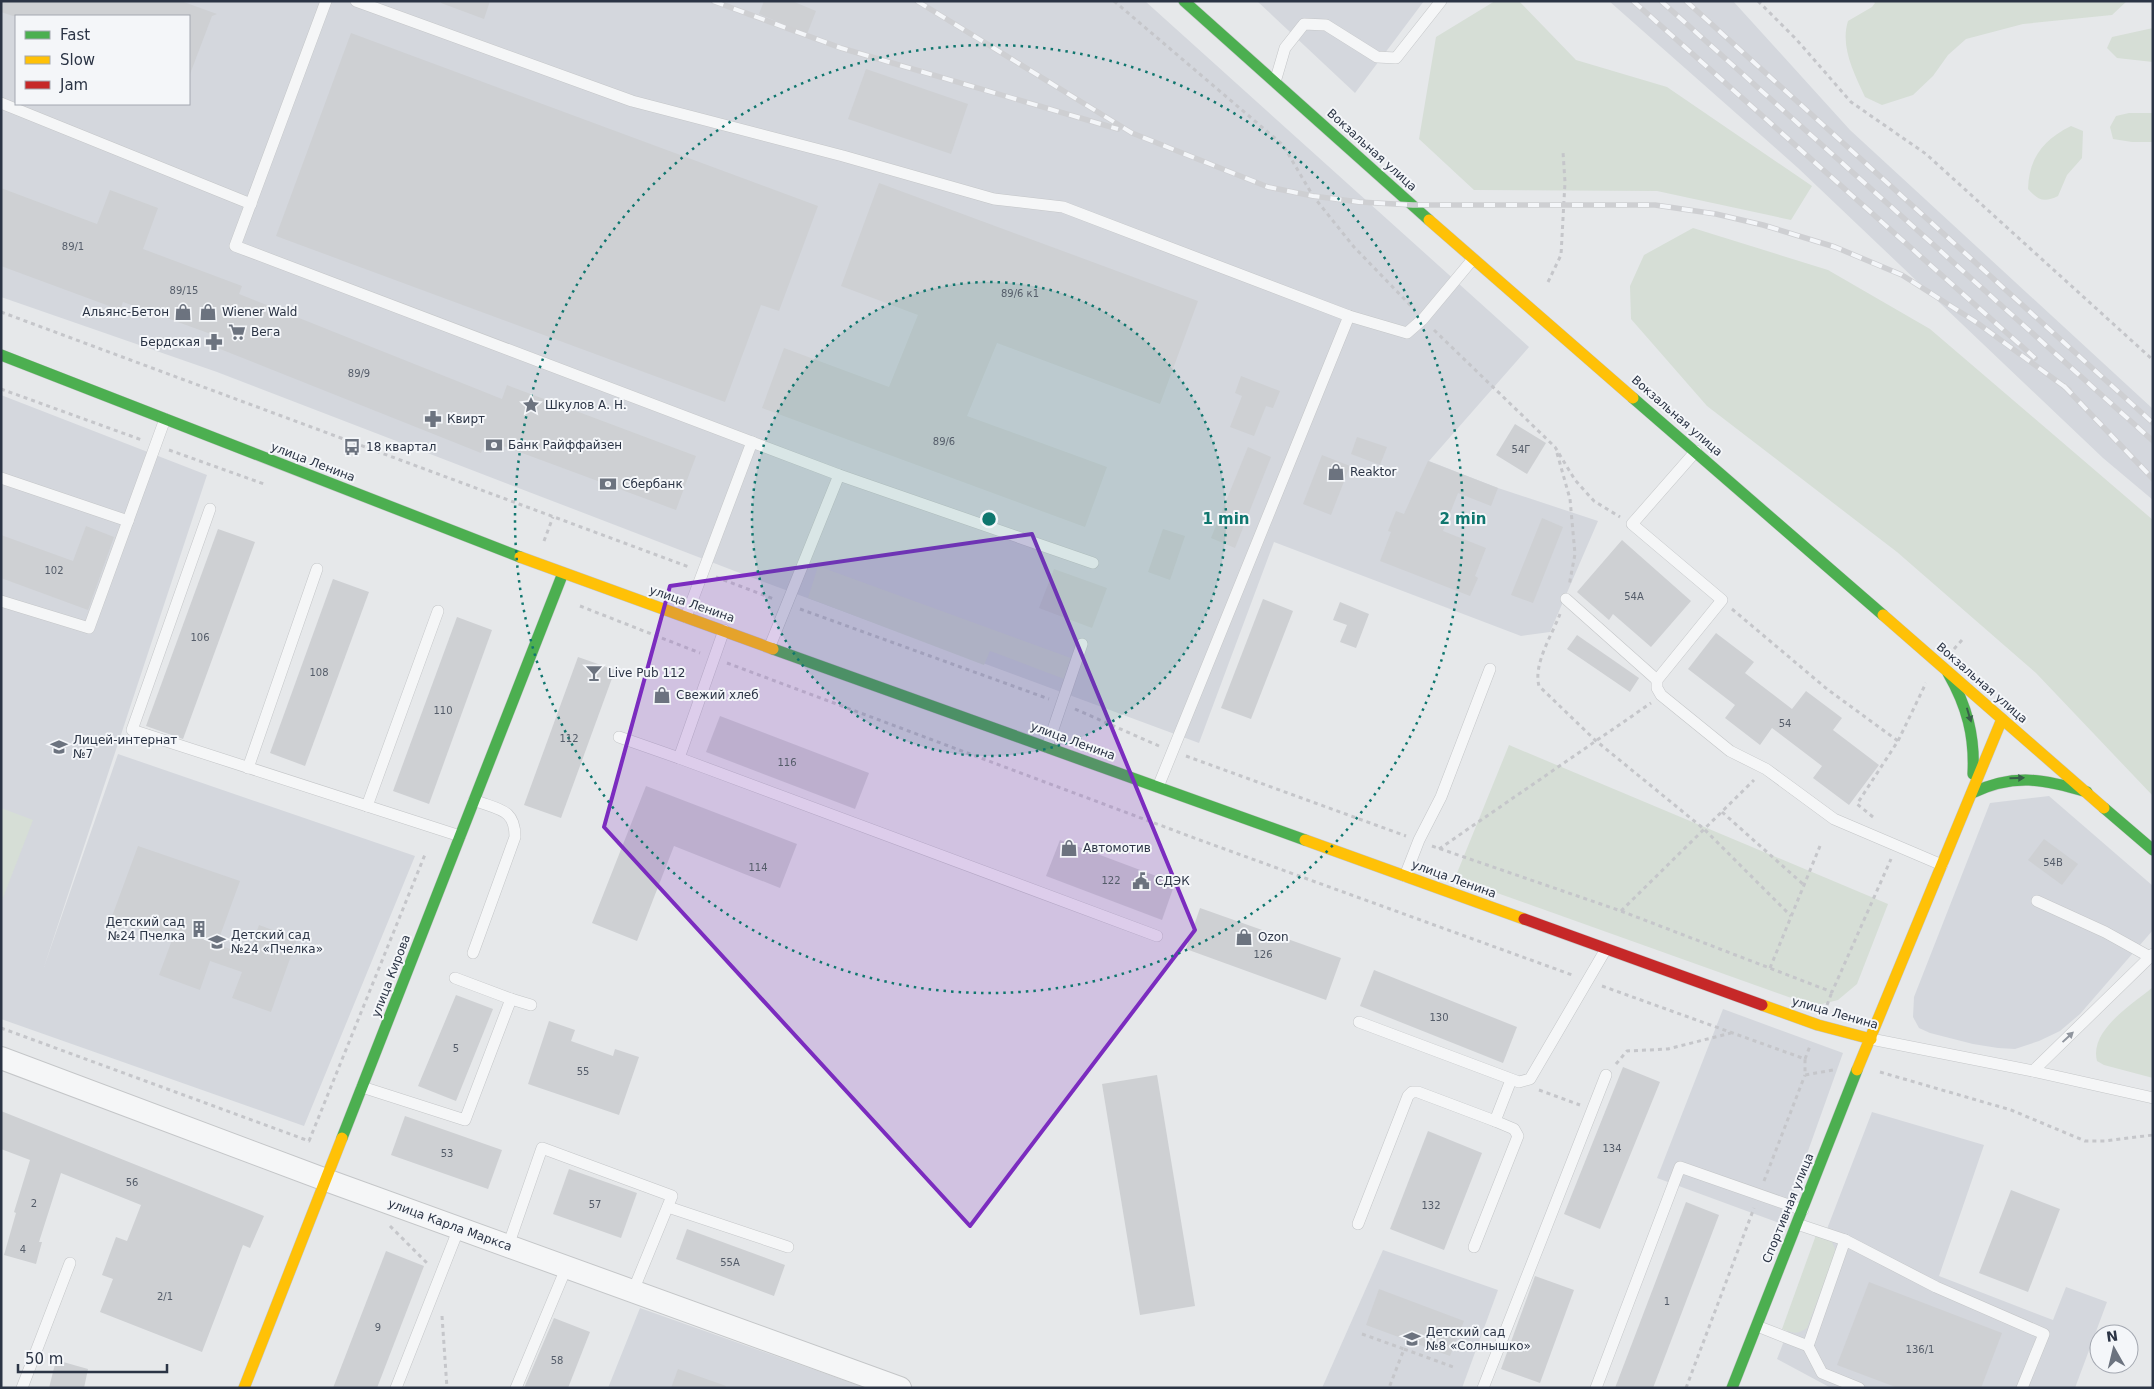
<svg xmlns="http://www.w3.org/2000/svg" width="2154" height="1389" font-family="'DejaVu Sans',sans-serif">
<rect width="100%" height="100%" fill="#e6e8ea"/>
<g fill="#d4d7dd" fill-rule="evenodd">
<path d="M1,1H1145L1529,347L1429,461L1498,488L1598,521L1550,632L1521,636L1274,542L1199,743L745,575L217,372L1,297ZM16,16H189V104H16Z"/>
<polygon points="1257,1 1424,1 1355,93"/>
<polygon points="1609,1 1733,1 1850,130 2153,409 2153,500 2103,458 1798,168"/>
<polygon points="1,395 207,475 44,967 118,754 415,856 304,1126 1,1019"/>
<polygon points="2049,796 2153,886 2153,930 2080,1014 2060,1031 2039,1041 2015,1049 1998,1048 1973,1044 1930,1033 1919,1028 1913,1017 1914,997 1990,803"/>
<polygon points="1723,1009 1843,1053 1782,1224 1657,1178"/>
<polygon points="1872,1112 1984,1145 1939,1276 2053,1320 2066,1287 2107,1302 2075,1388 1831,1388 1777,1359"/>
<polygon points="1383,1250 1498,1290 1462,1388 1322,1388"/>
<polygon points="640,1308 866,1388 608,1388"/>
</g>
<g fill="#d6ded6">
<polygon points="1495,1 1519,1 1576,60 1667,87 1812,186 1791,220 1657,191 1474,190 1419,139 1436,37"/>
<path d="M1873,1H2127L2112,15L2023,24L1966,39L1948,55L1933,76L1913,95L1882,105L1865,97C1854,73 1840,47 1848,21L1872,7L1875,3Z"/>
<polygon points="2153,28 2153,62 2117,58 2107,48 2112,37"/>
<polygon points="2129,113 2153,113 2153,142 2132,142 2113,139 2110,127 2116,116"/>
<path d="M2071,126L2083,131L2082,158L2067,175L2058,196C2044,203 2038,200 2028,189C2029,158 2043,140 2071,126Z"/>
<polygon points="1693,228 1828,270 1930,329 2153,520 2153,796 2036,673 1897,552 1707,406 1631,319 1630,286 1644,255"/>
<polygon points="818,566 1071,658 1064,679 990,651 984,665 808,598"/>
<polygon points="1509,745 1888,904 1857,984 1838,1000 1814,1006 1455,878"/>
<polygon points="1,808 33,820 1,903"/>
<path d="M2153,987V1078L2104,1065L2097,1061C2089,1030 2133,1004 2153,987Z"/>
<path d="M1816,1235L1831,1240L1836,1251L1807,1328C1797,1335 1792,1333 1782,1329Z"/>
</g>
<g fill="#ced0d3">
<polygon points="1,1 181,1 217,14 212,16 190,74 189,16 13,16 1,12"/>
<polygon points="441,1 490,1 484,19 441,3"/>
<polygon points="764,1 792,1 816,11 807,34 759,14"/>
<polygon points="351,33 818,206 779,311 761,305 725,402 276,236"/>
<polygon points="866,69 968,104 951,154 848,119"/>
<polygon points="879,183 1198,301 1160,404 997,343 967,416 1107,467 1085,527 762,408 784,348 889,387 918,315 841,286"/>
<polygon points="1,188 97,224 110,190 158,208 143,249 242,286 239,294 502,399 507,385 696,456 676,510 487,440 481,453 215,347 219,337 123,302 120,310 1,266"/>
<polygon points="1241,376 1280,391 1273,408 1266,406 1254,436 1230,427 1242,396 1235,393"/>
<polygon points="1515,424 1546,443 1527,474 1496,455"/>
<polygon points="1357,437 1387,447 1380,465 1351,454"/>
<polygon points="1248,447 1271,457 1235,548 1211,538"/>
<polygon points="1322,455 1350,466 1331,515 1303,504"/>
<polygon points="1428,461 1498,488 1491,506 1458,493 1443,531 1486,548 1475,576 1478,578 1470,596 1380,561 1391,532 1388,531 1396,511 1404,514"/>
<polygon points="1542,518 1563,527 1533,603 1511,595"/>
<polygon points="86,526 114,537 88,610 1,578 1,535 73,561"/>
<polygon points="218,529 255,542 183,739 146,726"/>
<polygon points="1163,529 1185,536 1170,580 1148,572"/>
<polygon points="1622,540 1691,601 1651,647 1613,614 1609,620 1577,592"/>
<polygon points="1054,569 1107,588 1092,628 1039,608"/>
<polygon points="333,579 369,592 305,766 270,753"/>
<polygon points="1263,599 1293,611 1251,719 1221,708"/>
<polygon points="1340,602 1369,614 1356,648 1340,642 1347,625 1333,620"/>
<polygon points="457,617 492,630 429,804 393,791"/>
<polygon points="1716,633 1754,662 1745,673 1792,709 1806,691 1842,718 1833,730 1879,765 1849,805 1813,778 1822,766 1772,728 1760,745 1725,718 1735,705 1688,669"/>
<polygon points="1577,635 1639,678 1630,692 1567,649"/>
<polygon points="578,657 615,670 561,818 524,805"/>
<polygon points="720,716 869,773 855,809 706,752"/>
<polygon points="646,786 797,844 780,888 674,846 637,941 592,923"/>
<polygon points="2044,839 2078,864 2062,885 2028,860"/>
<polygon points="1060,840 1175,883 1162,920 1046,876"/>
<polygon points="138,846 240,881 217,944 248,956 259,925 297,939 271,1012 232,998 242,972 210,961 200,990 159,975 172,940 111,919"/>
<polygon points="1200,908 1341,958 1326,1000 1186,949"/>
<polygon points="1374,970 1517,1027 1503,1063 1360,1006"/>
<polygon points="456,995 493,1009 456,1101 418,1086"/>
<polygon points="549,1021 575,1030 571,1041 613,1056 615,1049 639,1057 619,1115 528,1084"/>
<polygon points="1623,1067 1660,1082 1600,1229 1564,1214"/>
<polygon points="1157,1075 1195,1306 1140,1315 1102,1084"/>
<polygon points="1,1111 264,1216 250,1248 243,1245 202,1352 100,1312 113,1279 102,1275 116,1237 127,1241 141,1205 61,1173 39,1242 42,1242 36,1264 4,1255 16,1213 14,1212 30,1160 1,1149"/>
<polygon points="405,1116 502,1150 488,1189 391,1155"/>
<polygon points="1428,1131 1482,1153 1444,1250 1390,1229"/>
<polygon points="569,1169 637,1193 621,1238 553,1214"/>
<polygon points="2011,1190 2060,1209 2028,1292 1979,1273"/>
<polygon points="1686,1202 1719,1215 1653,1388 1615,1388"/>
<polygon points="687,1229 785,1265 774,1296 676,1259"/>
<polygon points="386,1251 424,1266 377,1388 333,1388"/>
<polygon points="1535,1276 1574,1290 1540,1383 1501,1369"/>
<polygon points="1869,1282 2002,1333 1981,1388 1898,1388 1837,1365"/>
<polygon points="1379,1289 1464,1321 1450,1356 1366,1325"/>
<polygon points="554,1318 590,1332 568,1388 524,1388"/>
<polygon points="56,1360 88,1369 84,1388 49,1388"/>
<polygon points="678,1369 726,1386 725,1388 671,1388"/>
</g>
<g fill="none" stroke-linecap="round" stroke-linejoin="round">
<g stroke="#c4c6c8" stroke-width="12">
<g id="lane">
<polyline points="326,1 235,246 839,475 1093,563"/>
<polyline points="356,1 632,101 843,156 994,199 1063,207 1349,316 1407,333 1423,319 1473,259"/>
<polyline points="1275,82 1285,48 1304,24 1326,25 1377,57 1396,58 1441,1"/>
<polyline points="1,103 251,204"/>
<polyline points="1696,451 1632,524 1722,600 1657,680 1657,688 1661,695 1730,751 1766,769 1834,819 1942,865"/>
<polyline points="1,478 128,521"/>
<polyline points="210,509 132,730 460,836"/>
<polyline points="1566,599 1657,680"/>
<polyline points="1,601 89,628 165,419"/>
<polyline points="686,617 752,442"/>
<polyline points="770,646 839,475"/>
<polyline points="619,737 679,758 724,630"/>
<polyline points="1047,747 1082,644"/>
<polyline points="679,758 1157,936"/>
<polyline points="248,768 317,569"/>
<polyline points="1158,787 1349,316"/>
<polyline points="367,806 438,611"/>
<polyline points="1405,876 1419,840 1441,797 1490,669"/>
<polyline points="2037,901 2105,932 2150,957"/>
<path d="M473,953L515,837C515,808 498,810 474,800"/>
<polyline points="455,978 511,999"/>
<polyline points="1359,1022 1519,1082 1530,1079 1606,949"/>
<polyline points="1871,1039 2033,1071 2153,1098"/>
<polyline points="2033,1071 2153,954"/>
<polyline points="362,1087 465,1120 511,999 531,1005"/>
<polyline points="668,1207 788,1247"/>
<polyline points="1358,1224 1408,1096 1412,1092 1418,1092 1495,1121 1511,1080"/>
<polyline points="1797,1224 1845,1240 1936,1287 2044,1334 2022,1388"/>
<polyline points="508,1246 542,1148 672,1196 633,1291"/>
<polyline points="1474,1247 1518,1136 1514,1129 1495,1121"/>
<polyline points="1757,1326 1808,1346 1845,1240"/>
<polyline points="1808,1346 1822,1373 1859,1388"/>
<polyline points="22,1388 70,1263"/>
<polyline points="396,1388 459,1228"/>
<polyline points="516,1388 567,1266"/>
<polyline points="1483,1388 1606,1075"/>
<polyline points="1596,1388 1680,1167 1803,1210"/>
</g>
</g>
<g stroke="#c4c6c8" stroke-width="24">
<polyline id="street" points="1,1058 326,1180 900,1388"/>
</g>
<g stroke="#c4c6c8" stroke-width="12">
<g id="fast">
<polyline points="1184,1 1429,220"/>
<polyline points="1,355 520,557"/>
<polyline points="1633,398 1883,615"/>
<polyline points="773,649 1305,840"/>
<path d="M1948,673C1967,706 1975,736 1973,774"/>
<path d="M1972,793C2014,773 2044,779 2087,792"/>
<polyline points="2104,808 2153,850"/>
<polyline points="342,1138 563,573"/>
<polyline points="1732,1388 1857,1070"/>
</g>
</g>
<g stroke="#c4c6c8" stroke-width="12">
<g id="slow">
<polyline points="1429,220 1633,398"/>
<polyline points="520,557 773,649"/>
<polyline points="1883,615 2104,808"/>
<polyline points="1305,840 1524,919"/>
<polyline points="1762,1005 1818,1025 1871,1039"/>
<polyline points="1857,1070 2002,719"/>
<polyline points="244,1388 342,1138"/>
</g>
</g>
<g stroke="#c4c6c8" stroke-width="12">
<polyline id="jam" points="1524,919 1762,1005"/>
</g>
<g stroke="#c5c6ca" stroke-width="3" stroke-dasharray="4 4" stroke-linecap="butt">
<polyline points="1114,1 1283,145 1313,196 1354,247 1414,309"/>
<polyline points="1758,1 1796,39 1851,102 1926,154 2153,360"/>
<polyline points="1548,282 1561,255 1565,182 1563,152"/>
<polyline points="1,312 689,567"/>
<polyline points="1434,330 1555,447 1575,480 1594,501 1620,517"/>
<polyline points="1,389 142,440"/>
<polyline points="169,450 264,484"/>
<polyline points="1557,453 1570,499 1575,554 1569,586"/>
<polyline points="544,541 553,517"/>
<polyline points="716,577 774,599"/>
<polyline points="580,606 700,653"/>
<polyline points="800,609 1049,699"/>
<polyline points="1732,609 1827,689 1898,741"/>
<path d="M1560,614C1552,635 1533,664 1539,686L1595,740L1704,829L1791,916"/>
<polyline points="1954,649 1962,640"/>
<polyline points="727,663 1197,839 1575,976"/>
<polyline points="1075,709 1159,746"/>
<polyline points="1186,756 1406,836"/>
<polyline points="1722,812 1804,885"/>
<polyline points="1873,817 1857,804 1898,741 1926,683"/>
<polyline points="1432,846 1621,911 1832,992 1891,859"/>
<polyline points="1439,849 1651,703"/>
<polyline points="1621,911 1754,780"/>
<polyline points="1770,968 1820,846"/>
<polyline points="1602,986 1805,1059 1805,1075 1833,1070"/>
<polyline points="1827,1005 1832,992"/>
<polyline points="1,1028 309,1141 426,852"/>
<polyline points="1805,1059 1810,1046"/>
<polyline points="1616,1064 1627,1051 1668,1049 1731,1033"/>
<polyline points="1880,1072 2011,1110 2085,1141 2105,1141 2153,1135"/>
<polyline points="1539,1090 1580,1105"/>
<polyline points="1764,1181 1805,1075"/>
<polyline points="390,1226 428,1264"/>
<polyline points="442,1316 447,1388"/>
<polyline points="1362,1334 1404,1349 1389,1388"/>
<polyline points="1404,1349 1456,1368"/>
<polyline points="1686,1388 1754,1208"/>
</g>
<use href="#lane" stroke="#f5f6f7" stroke-width="11"/>
<use href="#street" stroke="#f5f6f7" stroke-width="22"/>
<use href="#fast" stroke="#4caf50" stroke-width="11"/>
<use href="#slow" stroke="#ffc107" stroke-width="11"/>
<use href="#jam" stroke="#c62828" stroke-width="11"/>
<g stroke="#cecfd2" stroke-width="5.5">
<g id="rail">
<polyline points="713,1 841,48 1118,129"/>
<polyline points="917,1 1132,133 1268,187 1313,196 1359,202 1413,205 1655,205 1716,214 1763,225 1835,247 1902,275 1976,322 2069,390"/>
<polyline points="1633,1 2035,358"/>
<polyline points="1661,1 2153,441"/>
<polyline points="1686,1 2153,423"/>
<polyline points="2064,386 2153,479"/>
</g>
</g>
<use href="#rail" stroke="#f4f6f9" stroke-width="4" stroke-dasharray="11" stroke-linecap="butt"/>
</g>
<defs><path id="oneway-solid" d="M-6-.8H1V-3.2L6.5 0L1 3.2V.8H-6Z" transform="scale(1.25)"/></defs>
<g fill="#375f49">
<use href="#oneway-solid" transform="translate(1969 715) rotate(73)"/>
<use href="#oneway-solid" transform="translate(2017 778) rotate(-1)"/>
</g>
<use fill="#90959e" href="#oneway-solid" transform="translate(2068 1037) rotate(-43)"/>
<path fill="#7b2cbf" fill-opacity="0.2" stroke="#7b2cbf" stroke-width="4" stroke-linejoin="round" d="M1032,534L1195,930L970,1226L604,827L670,586Z"/>
<circle cx="989" cy="519" r="237" fill="#0f766e" fill-opacity=".12"/>
<g fill="none" stroke="#0f766e" stroke-width="2.5" stroke-dasharray="2.5 5">
<circle cx="989" cy="519" r="237"/>
<circle cx="989" cy="519" r="474"/>
</g>
<defs>
<g id="shop-bare" transform="scale(1.35)"><path d="M-5-2.5h2.3a2.7 3.5 0 0 1 5.4 0H5L5.5 6h-11ZM-1.5-2.5h3a1.5 2.3 0 0 0-3 0Z" fill="#6c737f" stroke="#f4f6f9" stroke-width="2.5" paint-order="stroke"/></g>
<g id="supermarket-bare" transform="scale(1.35)"><path d="M-6-5.5h2.5l.6 2H6L4.5 2H-2.5L-4.4-4H-6ZM-1.5 3.2a1.3 1.3 0 1 0 .1 0ZM3 3.2a1.3 1.3 0 1 0 .1 0Z" fill="#6c737f" stroke="#f4f6f9" stroke-width="2.5" paint-order="stroke"/></g>
<g id="pharmacy-bare" transform="scale(1.35)"><path d="M-2-6h4v4h4v4h-4v4h-4v-4h-4v-4h4Z" fill="#6c737f" stroke="#f4f6f9" stroke-width="2.5" paint-order="stroke"/></g>
<g id="sight-bare" transform="scale(1.35)"><path d="M0-6L1.8-2.2L6-1.7L2.9 1.2L3.7 5.4L0 3.3L-3.7 5.4L-2.9 1.2L-6-1.7L-1.8-2.2Z" fill="#6c737f" stroke="#f4f6f9" stroke-width="2.5" paint-order="stroke"/></g>
<g id="bank-bare" transform="scale(1.35)"><path d="M-6-4H6V4H-6ZM0-2.3a2.3 2.3 0 1 0 0 4.6a2.3 2.3 0 1 0 0-4.6Z" fill="#6c737f" stroke="#f4f6f9" stroke-width="2.5" paint-order="stroke"/></g>
<g id="bus-bare" transform="scale(1.35)"><path d="M-5-6H5V4H4V6H2V4H-2V6H-4V4H-5ZM-3.5-4V0h7V-4ZM-3.5 1.2v1.5H-2V1.2ZM2 1.2v1.5H3.5V1.2Z" fill="#6c737f" stroke="#f4f6f9" stroke-width="2.5" paint-order="stroke"/></g>
<g id="bar-bare" transform="scale(1.35)"><path d="M-6-5H6L.8 .8V4.5H3.5V6h-7V4.5H-.8V.8Z" fill="#6c737f" stroke="#f4f6f9" stroke-width="2.5" paint-order="stroke"/></g>
<g id="school-bare" transform="scale(1.35)"><path d="M0-5L7-2L0 1L-7-2ZM-4 1L0 2.5L4 1V4Q0 6-4 4Z" fill="#6c737f" stroke="#f4f6f9" stroke-width="2.5" paint-order="stroke"/></g>
<g id="civic-bare" transform="scale(1.35)"><path d="M-.6-6.5H3V-4.5H.6V-3L4-1V1h2V6H-6V1h2V-1L-.6-3ZM-1.2 2.5V6h2.4V2.5Z" fill="#6c737f" stroke="#f4f6f9" stroke-width="2.5" paint-order="stroke"/></g>
<g id="building-bare" transform="scale(1.35)"><path d="M-4-6H4V6H1V3H-1V6H-4ZM-2.5-4.3h1.7v1.8h-1.7ZM.8-4.3h1.7v1.8H.8ZM-2.5-1h1.7V.8h-1.7ZM.8-1h1.7V.8H.8Z" fill="#6c737f" stroke="#f4f6f9" stroke-width="2.5" paint-order="stroke"/></g>
</defs>
<g fill-rule="evenodd">
<use href="#shop-bare" x="183" y="312"/>
<use href="#shop-bare" x="208" y="312"/>
<use href="#supermarket-bare" x="237" y="332"/>
<use href="#pharmacy-bare" x="214" y="342"/>
<use href="#sight-bare" x="531" y="405"/>
<use href="#pharmacy-bare" x="433" y="419"/>
<use href="#bank-bare" x="494" y="445"/>
<use href="#bus-bare" x="352" y="447"/>
<use href="#shop-bare" x="1336" y="472"/>
<use href="#bank-bare" x="608" y="484"/>
<use href="#bar-bare" x="594" y="673"/>
<use href="#shop-bare" x="662" y="695"/>
<use href="#school-bare" x="59" y="747"/>
<use href="#shop-bare" x="1069" y="848"/>
<use href="#civic-bare" x="1141" y="881"/>
<use href="#building-bare" x="199" y="929"/>
<use href="#shop-bare" x="1244" y="937"/>
<use href="#school-bare" x="217" y="942"/>
<use href="#school-bare" x="1412" y="1339"/>
</g>
<g text-anchor="middle" stroke-width="4" stroke-linejoin="round" paint-order="stroke">
<g font-size="10" fill="#545c69">
<text x="73" y="250">89/1</text>
<text x="184" y="294">89/15</text>
<text x="1020" y="297">89/6 к1</text>
<text x="359" y="377">89/9</text>
<text x="944" y="445">89/6</text>
<text x="1521" y="453">54Г</text>
<text x="54" y="574">102</text>
<text x="1634" y="600">54А</text>
<text x="200" y="641">106</text>
<text x="319" y="676">108</text>
<text x="443" y="714">110</text>
<text x="1785" y="727">54</text>
<text x="569" y="742">112</text>
<text x="787" y="766">116</text>
<text x="2053" y="866">54В</text>
<text x="758" y="871">114</text>
<text x="1111" y="884">122</text>
<text x="1263" y="958">126</text>
<text x="1439" y="1021">130</text>
<text x="456" y="1052">5</text>
<text x="583" y="1075">55</text>
<text x="1612" y="1152">134</text>
<text x="447" y="1157">53</text>
<text x="132" y="1186">56</text>
<text x="34" y="1207">2</text>
<text x="595" y="1208">57</text>
<text x="1431" y="1209">132</text>
<text x="23" y="1253">4</text>
<text x="730" y="1266">55А</text>
<text x="165" y="1300">2/1</text>
<text x="1667" y="1305">1</text>
<text x="378" y="1331">9</text>
<text x="1920" y="1353">136/1</text>
<text x="557" y="1364">58</text>
</g>
<g font-size="12" fill="#2b3445" stroke="#f4f6f9">
<text transform="translate(1372 150) rotate(42)" y="4">Вокзальная улица</text>
<text transform="translate(1677 416) rotate(41)" y="4">Вокзальная улица</text>
<text transform="translate(313 462) rotate(21)" y="4">улица Ленина</text>
<text transform="translate(692 604) rotate(19)" y="4">улица Ленина</text>
<text transform="translate(1982 683) rotate(41)" y="4">Вокзальная улица</text>
<text transform="translate(1073 741) rotate(20)" y="4">улица Ленина</text>
<text transform="translate(1454 879) rotate(20)" y="4">улица Ленина</text>
<text transform="translate(391 976) rotate(-69)" y="4">улица Кирова</text>
<text transform="translate(1835 1013) rotate(16)" y="4">улица Ленина</text>
<text transform="translate(1788 1208) rotate(-68)" y="4">Спортивная улица</text>
<text transform="translate(450 1225) rotate(20)" y="4">улица Карла Маркса</text>
</g>
<g font-size="12" fill="#2b3445" stroke="#f4f6f9" text-anchor="start">
<text x="169" y="316" text-anchor="end">Альянс-Бетон</text>
<text x="222" y="316">Wiener Wald</text>
<text x="251" y="336">Вега</text>
<text x="200" y="346" text-anchor="end">Бердская</text>
<text x="545" y="409">Шкулов А. Н.</text>
<text x="447" y="423">Квирт</text>
<text x="508" y="449">Банк Райффайзен</text>
<text x="366" y="451">18 квартал</text>
<text x="1350" y="476">Reaktor</text>
<text x="622" y="488">Сбербанк</text>
<text x="608" y="677">Live Pub 112</text>
<text x="676" y="699">Свежий хлеб</text>
<text x="73" y="744">Лицей-интернат<tspan x="73" dy="14">№7</tspan></text>
<text x="1083" y="852">Автомотив</text>
<text x="1155" y="885">СДЭК</text>
<text x="185" y="926" text-anchor="end">Детский сад<tspan x="185" dy="14">№24 Пчелка</tspan></text>
<text x="231" y="939">Детский сад<tspan x="231" dy="14">№24 «Пчелка»</tspan></text>
<text x="1258" y="941">Ozon</text>
<text x="1426" y="1336">Детский сад<tspan x="1426" dy="14">№8 «Солнышко»</tspan></text>
</g>
</g>
<circle cx="989" cy="519" r="8" fill="#0f766e" stroke="#f4f6f9" stroke-width="2.5"/>
<g font-size="15" text-anchor="middle" font-weight="bold" fill="#0f766e" stroke="#f4f6f9" stroke-width="4" stroke-linejoin="round" paint-order="stroke">
<text x="1226" y="524">1 min</text>
<text x="1463" y="524">2 min</text>
</g>
<rect width="2154" height="1389" fill="none" stroke="#2b3445" stroke-width="5"/>
<rect x="15" y="15" width="175" height="90" fill="#f4f6f9" stroke="#a4a8b1"/>
<rect x="25" y="31" width="25" height="8" fill="#4caf50" stroke="#a4a8b1"/>
<text x="60" y="40" font-size="15" fill="#2b3445">Fast</text>
<rect x="25" y="56" width="25" height="8" fill="#ffc107" stroke="#a4a8b1"/>
<text x="60" y="65" font-size="15" fill="#2b3445">Slow</text>
<rect x="25" y="81" width="25" height="8" fill="#c62828" stroke="#a4a8b1"/>
<text x="60" y="90" font-size="15" fill="#2b3445">Jam</text>
<g transform="translate(2114 1349) rotate(352)"><circle r="24" fill="#f4f6f9" stroke="#a4a8b1"/>
<path d="M0-4L9 19L0 12L-9 19Z" fill="#6c737f"/>
<text y="-8" font-size="14" font-weight="bold" text-anchor="middle" fill="#2b3445">N</text>
</g>
<path d="M18 1364v8h149v-8" fill="none" stroke="#2b3445" stroke-width="2.5"/>
<text x="25" y="1364" font-size="15" fill="#2b3445" stroke="#f4f6f9" stroke-width="4" paint-order="stroke">50 m</text>
</svg>
